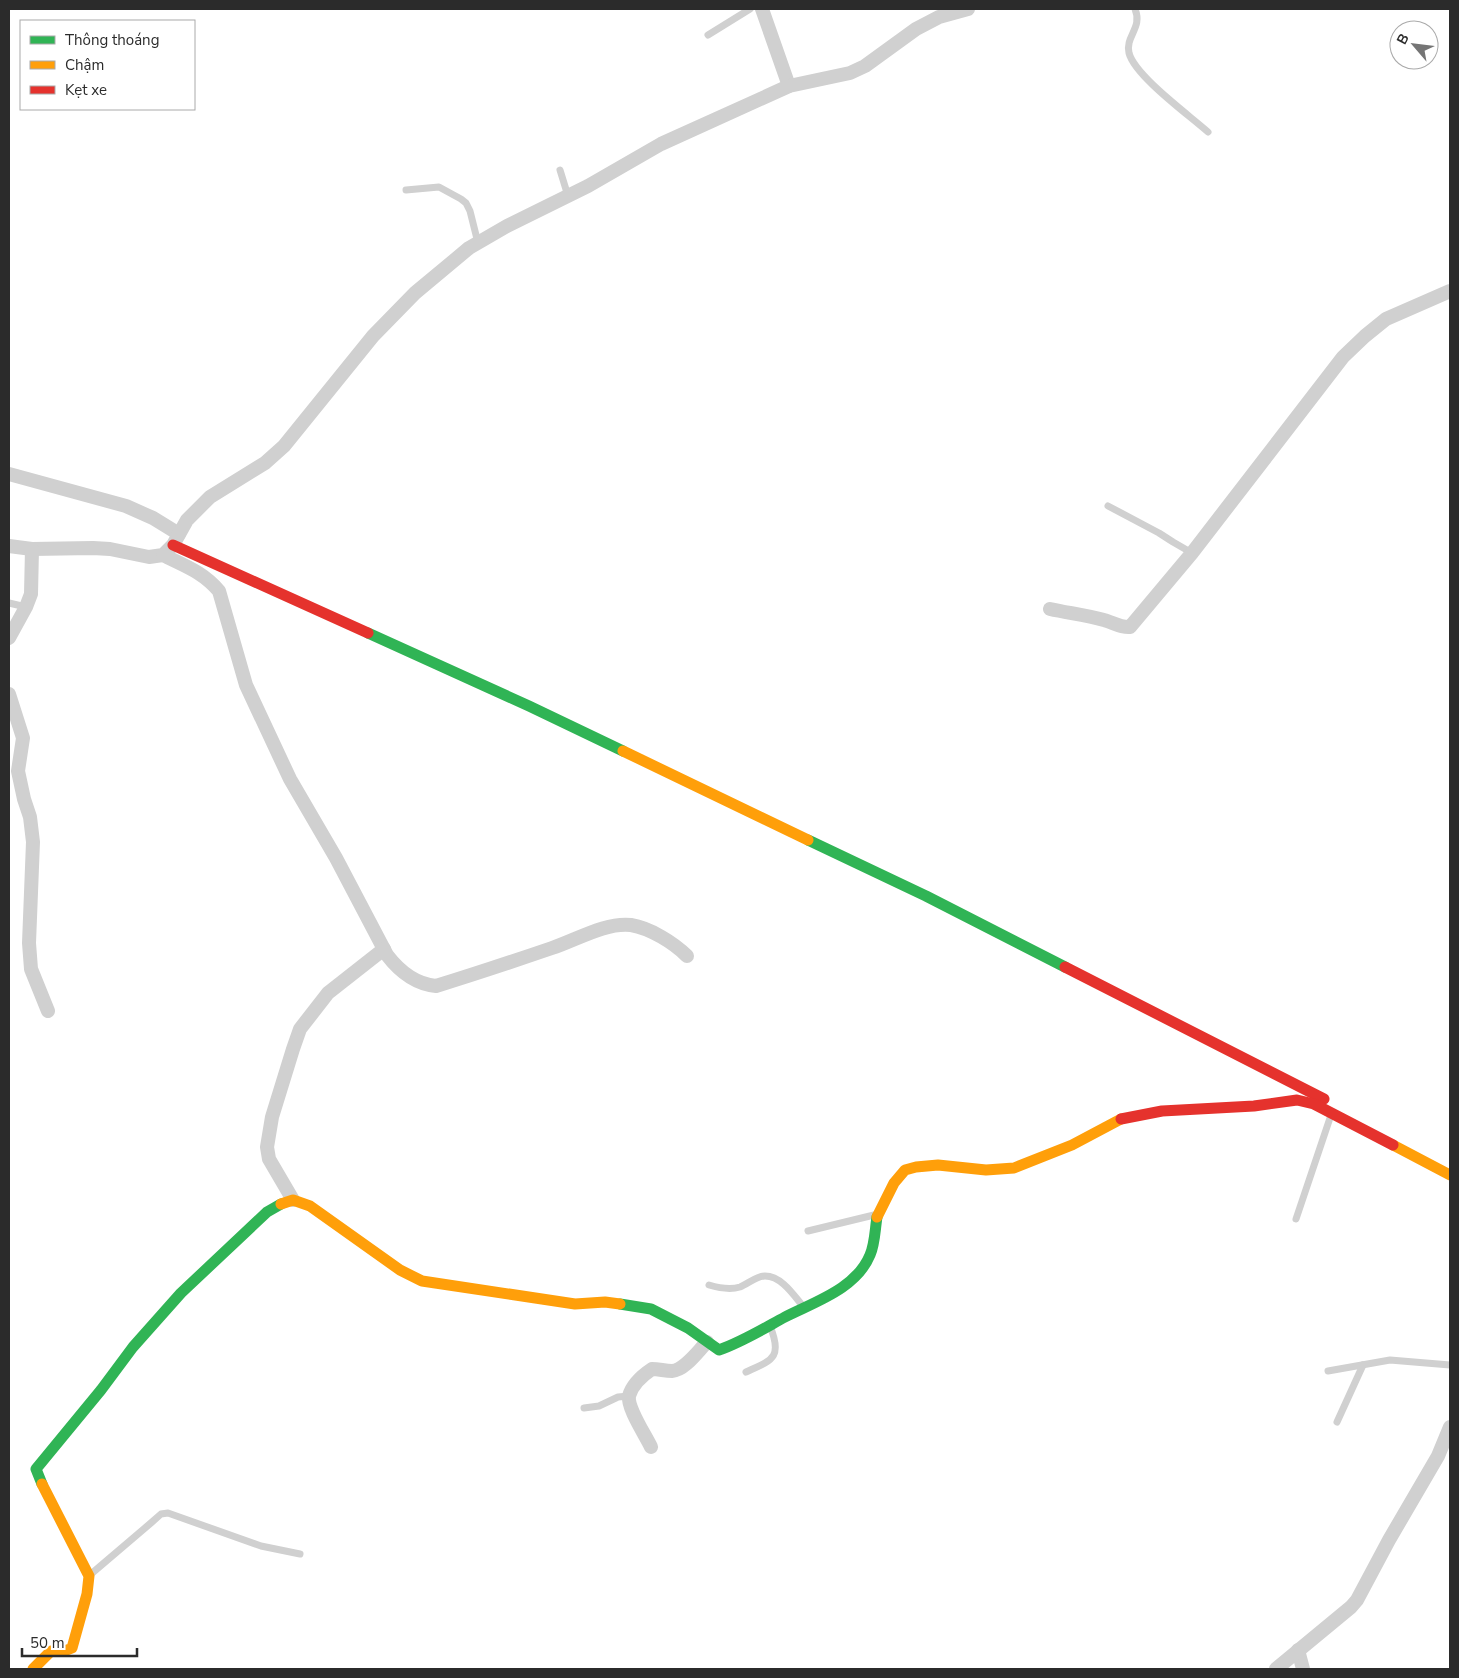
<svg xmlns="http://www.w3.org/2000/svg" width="1459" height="1678" font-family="'Nunito Sans',sans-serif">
<rect width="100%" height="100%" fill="#fff"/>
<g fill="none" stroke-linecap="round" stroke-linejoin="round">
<g stroke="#d0d0d0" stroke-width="7">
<path d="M1135,9C1143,28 1125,36 1129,53C1135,76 1189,115 1208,132"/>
<polyline points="708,35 750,9"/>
<polyline points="560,170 568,196"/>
<polyline points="406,190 439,187 461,199 466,203 470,211 478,243"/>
<polyline points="1108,506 1159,533 1173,542 1192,553"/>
<polyline points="9,603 26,607"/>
<polyline points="1296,1219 1331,1115"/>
<polyline points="808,1231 874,1215"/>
<path d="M709,1285C719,1288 730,1290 740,1287C748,1284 756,1276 765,1276C781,1276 793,1294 802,1305"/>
<polyline points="1328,1371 1390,1360 1450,1365"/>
<path d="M746,1372C772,1360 783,1358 770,1326"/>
<polyline points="584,1408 599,1406 618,1397 629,1396"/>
<polyline points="1337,1422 1363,1365"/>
<polyline points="91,1574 152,1522 161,1514 168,1513 261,1546 300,1554"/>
</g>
<g stroke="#d0d0d0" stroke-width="14">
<polyline points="762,9 789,86"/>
<polyline points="9,474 126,506 153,518 179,534"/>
<polyline points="9,546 32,549 93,548 110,549 149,557 163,555 173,545 187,520 210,497 265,463 284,446 373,336 415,293 469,248 507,226 588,186 661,144 789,86 850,73 865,66 916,29 939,17 968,9"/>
<path d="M163,555C185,566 203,572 219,591L246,685L290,779L336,858L387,955C400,972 415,984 436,986C475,974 514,961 552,948C576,940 606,922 631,925C650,928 674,943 687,956"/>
<path d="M1050,609C1068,613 1086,615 1104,620C1112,622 1121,628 1130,627L1192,553L1343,357L1365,336L1386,319L1450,291"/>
<polyline points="9,638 26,607 31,594 32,549"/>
<polyline points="9,694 23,738 18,771 24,799 30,817 33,842 29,943 31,969 48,1011"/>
<polyline points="293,1200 269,1159 267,1147 272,1117 293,1049 300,1029 328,993 384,949"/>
<path d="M651,1447C646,1436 627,1408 629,1396C632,1385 643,1375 652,1369C659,1369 665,1371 672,1371C685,1370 698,1351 707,1342"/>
<polyline points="1298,1650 1303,1669"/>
<polyline points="1276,1669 1351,1607 1357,1600 1389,1540 1438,1456 1450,1427"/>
</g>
<g stroke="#30b455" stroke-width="11">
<polyline points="368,633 529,706 623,751"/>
<polyline points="808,840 926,896 1065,967"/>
<path d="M620,1304L651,1309L688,1328L719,1350C742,1342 763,1329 785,1317C814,1302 856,1289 870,1255C875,1244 875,1229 877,1217"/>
<polyline points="42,1484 36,1469 101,1390 133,1347 181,1293 267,1212 281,1204"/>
</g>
<g stroke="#ff9f0a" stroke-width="11">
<polyline points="623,751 808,840"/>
<polyline points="1393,1145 1450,1175"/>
<polyline points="281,1204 293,1200 310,1206 400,1270 422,1281 575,1304 605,1302 620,1304"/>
<polyline points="877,1217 894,1183 905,1170 916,1167 938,1165 986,1170 1014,1168 1072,1145 1121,1119"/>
<polyline points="33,1669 51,1651 67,1650 72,1648 87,1594 89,1576 42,1484"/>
</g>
<g stroke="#e5322d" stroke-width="11">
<polyline points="173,545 368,633"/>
<polyline points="1065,967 1324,1099"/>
<polyline points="1121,1119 1162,1111 1254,1106 1297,1100 1314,1104 1393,1145"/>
</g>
</g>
<rect width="1459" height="1678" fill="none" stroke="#2b2b2b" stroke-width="20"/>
<rect x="20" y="20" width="175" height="90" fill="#ffffff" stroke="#aaaaaa"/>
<rect x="30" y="36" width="25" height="8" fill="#30b455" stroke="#aaaaaa"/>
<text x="65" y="45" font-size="15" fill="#2b2b2b">Thông thoáng</text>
<rect x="30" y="61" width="25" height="8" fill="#ff9f0a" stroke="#aaaaaa"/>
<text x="65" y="70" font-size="15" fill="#2b2b2b">Chậm</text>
<rect x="30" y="86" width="25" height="8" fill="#e5322d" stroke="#aaaaaa"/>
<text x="65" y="95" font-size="15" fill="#2b2b2b">Kẹt xe</text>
<g transform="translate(1414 45) rotate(298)"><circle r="24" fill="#ffffff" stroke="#aaaaaa"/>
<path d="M0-4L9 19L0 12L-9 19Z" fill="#757575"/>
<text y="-8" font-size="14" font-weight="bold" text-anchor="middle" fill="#2b2b2b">B</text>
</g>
<path d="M22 1648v8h115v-8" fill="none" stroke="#2b2b2b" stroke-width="2.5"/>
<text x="30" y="1648" font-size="15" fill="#2b2b2b" stroke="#ffffff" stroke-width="4" paint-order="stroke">50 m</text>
</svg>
